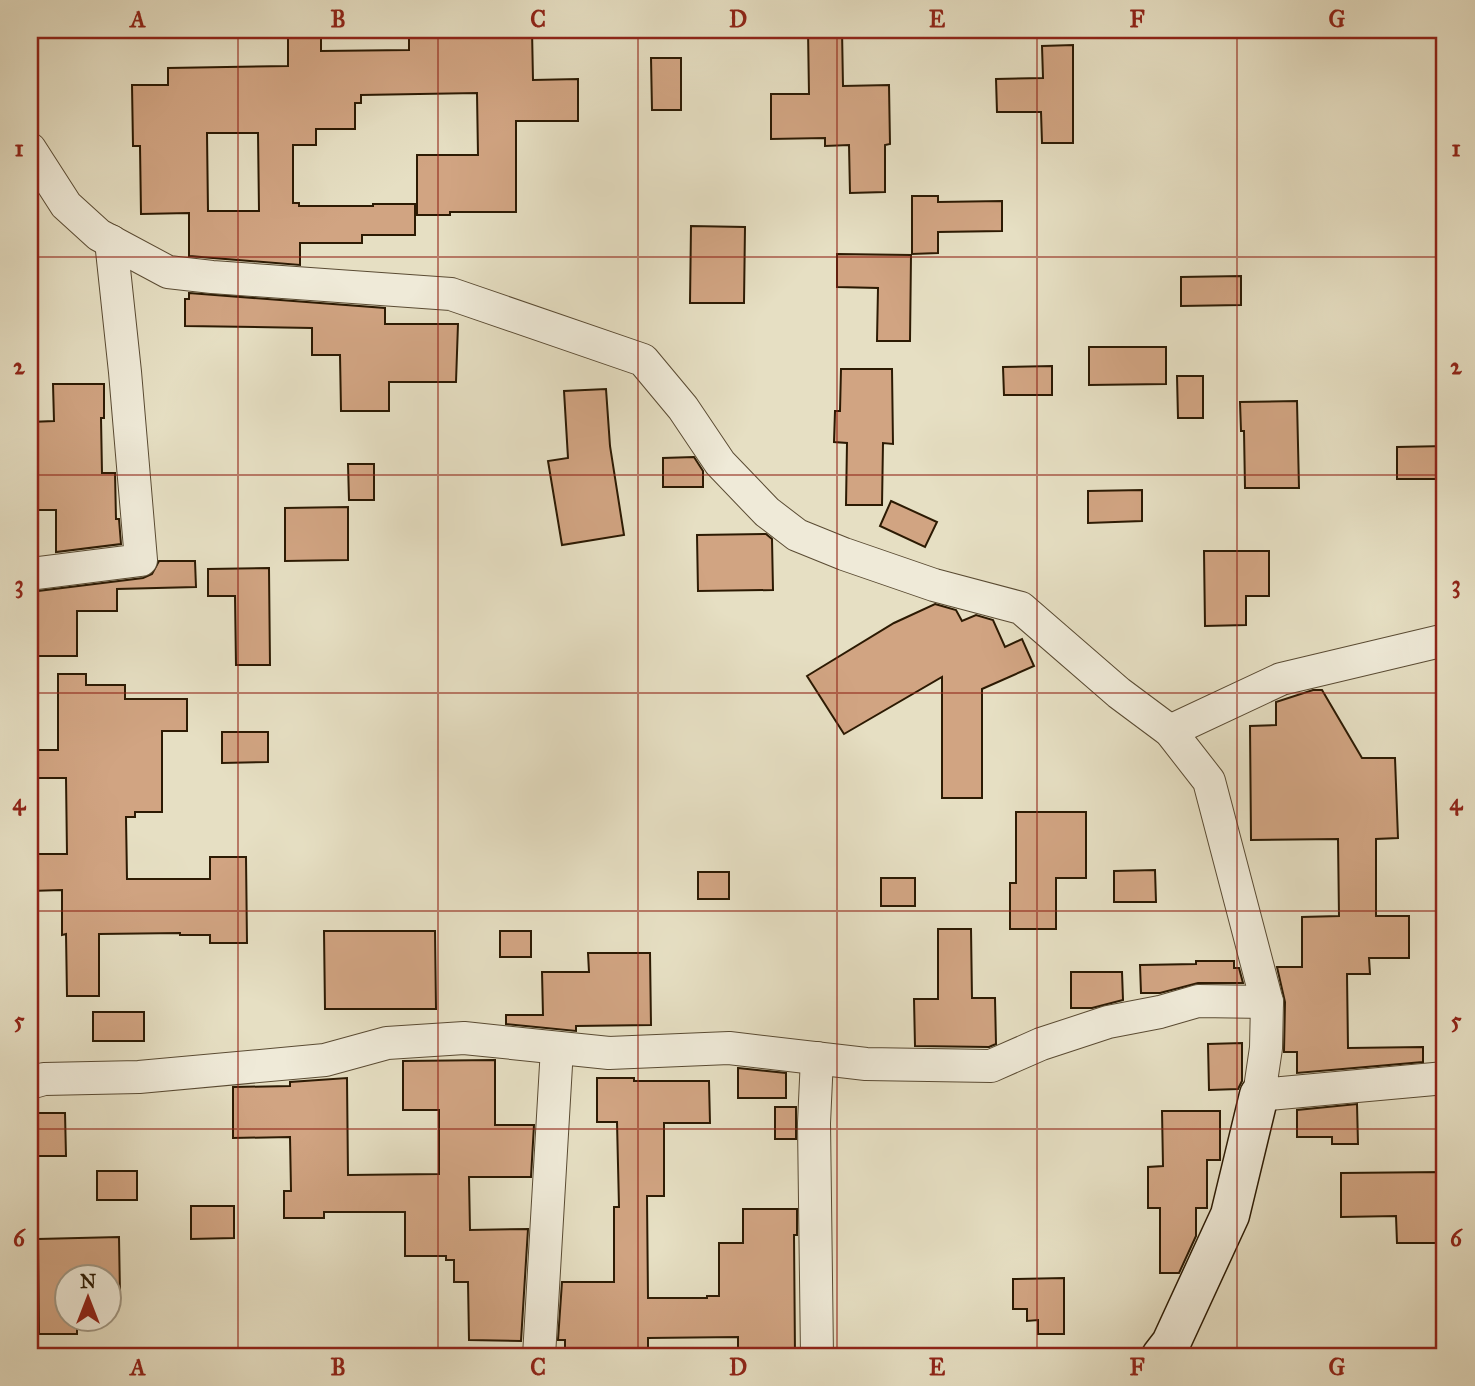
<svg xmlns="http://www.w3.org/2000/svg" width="1475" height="1386" font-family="'IM FELL Great Primer',serif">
<rect width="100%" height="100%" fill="#e6dfc3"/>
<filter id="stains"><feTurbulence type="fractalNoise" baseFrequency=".00286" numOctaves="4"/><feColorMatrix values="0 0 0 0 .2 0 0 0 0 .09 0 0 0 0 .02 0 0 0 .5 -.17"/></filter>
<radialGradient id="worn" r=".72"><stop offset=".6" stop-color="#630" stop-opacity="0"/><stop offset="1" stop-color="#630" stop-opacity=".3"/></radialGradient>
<g fill="#d1a482" stroke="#2c1a03" stroke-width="2" fill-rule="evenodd">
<path d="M288,30H321V51L409,50V37H460V30H532L533,80L578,79V121H516V212H450V215H417V155H478L477,93L361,95V103H355V129H316V145H293V203H299V206H373V204H415V235H362V243H300V265L189,256V213L141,214L140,146H133L132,85H168V68L288,66ZM207,133H258L259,211H208Z"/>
<polygon points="808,30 842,30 843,86 889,85 890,144 885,145 885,192 850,193 849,145 825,146 825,138 771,139 771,94 809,94"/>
<polygon points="1073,45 1073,143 1042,143 1041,112 997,112 996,79 1043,78 1042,46"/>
<polygon points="651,58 681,58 681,110 652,110"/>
<polygon points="912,196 938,196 938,202 1002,201 1002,231 938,232 938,253 912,254"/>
<polygon points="691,226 745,227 744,303 690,303"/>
<polygon points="837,254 911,255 910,341 877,341 878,288 837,287"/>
<polygon points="1241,276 1241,305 1181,306 1181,277"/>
<polygon points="189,293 385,308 385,324 458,324 456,382 389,382 389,411 341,411 340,355 312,355 312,328 185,326 185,299 189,299"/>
<polygon points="1089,347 1166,347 1166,384 1089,385"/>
<polygon points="1052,366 1052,395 1004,395 1003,367"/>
<polygon points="841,369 892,369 893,444 883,443 882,505 846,505 847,443 834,442 835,411 840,411"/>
<polygon points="1177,376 1203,376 1203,418 1178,418"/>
<polygon points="53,384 104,384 104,418 101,418 102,473 115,473 116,519 119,519 121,544 56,552 56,510 35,510 35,456 30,456 30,422 54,421"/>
<polygon points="606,389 610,446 624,535 562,545 548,461 568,458 564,391"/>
<polygon points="1297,401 1299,488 1245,488 1244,431 1241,431 1240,402"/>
<polygon points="1445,446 1445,479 1397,479 1397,447"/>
<polygon points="694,457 703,471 703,487 663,487 663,458"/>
<polygon points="348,464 374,464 374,500 349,500"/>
<polygon points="1142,490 1142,521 1088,523 1088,491"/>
<polygon points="891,501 937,522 925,547 880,526"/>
<polygon points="348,507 348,560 285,561 285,508"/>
<polygon points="766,534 772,539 773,590 698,591 697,535"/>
<polygon points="1204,551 1269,551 1269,596 1246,596 1246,625 1205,626"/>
<polygon points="159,561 195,561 196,587 117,589 117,611 77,611 77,656 34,656 34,611 30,611 30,592 143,578 152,574"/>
<polygon points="269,568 270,665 236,665 235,596 208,596 208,569"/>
<polygon points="935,604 956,610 962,621 976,615 993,620 1005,647 1022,639 1034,666 982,689 982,798 942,798 942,677 844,734 807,676 894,623"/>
<polygon points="58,674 86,674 86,685 125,685 125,699 187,699 187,731 162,731 162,812 135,812 135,817 126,817 127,879 210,879 210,857 246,857 247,943 210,943 210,935 180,935 180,933 99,934 99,996 67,996 66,934 62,935 62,890 30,891 30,854 67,854 66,778 30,778 30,750 58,750"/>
<polygon points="1313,690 1322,690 1362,758 1395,758 1398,838 1376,839 1376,916 1409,916 1409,958 1369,958 1370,974 1347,974 1348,1048 1423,1047 1423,1062 1297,1073 1297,1052 1284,1052 1285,1002 1277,967 1302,967 1302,917 1339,916 1338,839 1251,840 1250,726 1276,725 1276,702"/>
<polygon points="222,732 268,732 268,762 222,763"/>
<polygon points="1016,812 1086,812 1086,878 1056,878 1056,929 1010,929 1010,883 1016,883"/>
<polygon points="1155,870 1156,902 1114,902 1114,871"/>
<rect x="698" y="872" width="31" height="27"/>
<rect x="881" y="878" width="34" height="28"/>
<polygon points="938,929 971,929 972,998 995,998 996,1044 989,1047 915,1046 914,999 938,999"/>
<polygon points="324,931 435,931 436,1009 325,1009"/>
<rect x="500" y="931" width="31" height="26"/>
<polygon points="588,953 650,953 651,1025 576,1026 576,1031 506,1024 506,1015 543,1015 542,972 589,972"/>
<polygon points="1196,961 1234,961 1234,968 1239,968 1243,983 1198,983 1160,993 1141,993 1140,965 1196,964"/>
<polygon points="1071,972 1122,972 1123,1000 1092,1008 1071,1008"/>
<rect x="93" y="1012" width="51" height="29"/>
<polygon points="1242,1043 1242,1081 1238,1089 1209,1090 1208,1044"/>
<polygon points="495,1060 495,1125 534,1125 531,1177 469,1177 470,1230 528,1229 521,1341 469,1340 468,1282 454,1282 454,1260 446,1260 446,1256 405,1256 405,1212 324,1212 324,1218 284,1218 284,1191 291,1191 290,1137 233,1138 233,1087 290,1086 290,1082 347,1078 348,1175 439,1174 439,1110 403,1110 403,1061"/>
<polygon points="738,1068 786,1073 786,1098 738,1098"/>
<polygon points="597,1078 634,1078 634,1081 709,1081 710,1123 664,1123 664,1196 647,1196 648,1298 707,1298 707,1296 719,1296 719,1243 743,1243 743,1209 797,1209 797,1235 794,1235 795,1356 738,1356 738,1337 648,1338 648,1356 565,1356 565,1340 558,1340 562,1282 614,1282 614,1207 619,1207 617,1122 597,1122"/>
<polygon points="1357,1104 1358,1144 1332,1144 1332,1137 1297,1137 1297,1110"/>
<rect x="775" y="1107" width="21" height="32"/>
<polygon points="1162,1111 1220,1111 1220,1160 1207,1160 1207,1208 1196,1208 1196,1236 1179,1273 1160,1273 1160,1208 1148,1208 1148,1167 1163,1166"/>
<polygon points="30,1113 65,1113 66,1156 30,1156"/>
<rect x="97" y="1171" width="40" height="29"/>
<polygon points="1443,1172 1443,1243 1397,1243 1396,1216 1341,1217 1341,1173"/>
<polygon points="191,1206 234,1206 234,1238 191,1239"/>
<polygon points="119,1237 120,1294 108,1294 108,1278 66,1278 66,1320 77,1320 77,1334 39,1334 38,1239"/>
<polygon points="1064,1278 1064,1334 1038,1334 1038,1320 1027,1321 1027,1309 1013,1309 1013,1279"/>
</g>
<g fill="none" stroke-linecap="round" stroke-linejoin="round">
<g stroke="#5a4b33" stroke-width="34">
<g id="street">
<polyline points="30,149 66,205 99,235 168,272 212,277 451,294 643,360 683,408 720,463 767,512 797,535 844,554 934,585 1021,608 1119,693 1170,731 1209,781 1267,1002 1266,1048 1259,1095 1445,1078"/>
<polyline points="30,574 141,560 125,372 111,241"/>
<polyline points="1170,731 1281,679 1445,640"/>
<polyline points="30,1083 44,1079 139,1077 325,1060 387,1043 464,1038 609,1053 729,1048 866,1064 991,1066 1041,1044 1108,1022 1160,1012 1198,1001 1267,1002"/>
<polyline points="539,1356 557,1048"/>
<polyline points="817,1356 814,1123 817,1058"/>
</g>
</g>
<g stroke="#2c1a03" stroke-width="41">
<polyline id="secondary" points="1161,1356 1171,1343 1230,1215 1259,1095"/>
</g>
<use href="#street" stroke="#efead8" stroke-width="32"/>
<use href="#secondary" stroke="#efead8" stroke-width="38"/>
</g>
<path fill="none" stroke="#8f2418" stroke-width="2" stroke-opacity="0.55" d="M238,30V1356M438,30V1356M638,30V1356M837,30V1356M1037,30V1356M1237,30V1356M30,257H1445M30,475H1445M30,693H1445M30,911H1445M30,1129H1445"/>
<rect width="1475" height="1386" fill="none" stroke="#e6dfc3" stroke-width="77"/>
<g transform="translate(88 1298)"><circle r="33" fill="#efead8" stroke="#a19783" stroke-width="2"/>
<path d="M0-5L12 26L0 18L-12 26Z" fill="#8f2418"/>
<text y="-10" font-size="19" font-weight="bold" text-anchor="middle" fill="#2c1a03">N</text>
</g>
<rect x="38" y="38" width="1398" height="1310" fill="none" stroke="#8f2418" stroke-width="2.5"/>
<g font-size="23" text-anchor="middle" font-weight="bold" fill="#8f2418">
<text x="138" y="27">A</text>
<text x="338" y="27">B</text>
<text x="538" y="27">C</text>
<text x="738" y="27">D</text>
<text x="937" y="27">E</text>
<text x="1137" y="27">F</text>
<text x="1337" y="27">G</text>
<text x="19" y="156">1</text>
<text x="1456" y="156">1</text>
<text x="19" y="374">2</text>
<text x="1456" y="374">2</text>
<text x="19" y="592">3</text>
<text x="1456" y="592">3</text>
<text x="19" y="810">4</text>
<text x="1456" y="810">4</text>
<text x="19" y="1028">5</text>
<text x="1456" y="1028">5</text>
<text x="19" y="1246">6</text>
<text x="1456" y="1246">6</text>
<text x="138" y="1375">A</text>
<text x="338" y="1375">B</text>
<text x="538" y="1375">C</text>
<text x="738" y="1375">D</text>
<text x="937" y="1375">E</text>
<text x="1137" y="1375">F</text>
<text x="1337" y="1375">G</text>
</g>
<rect width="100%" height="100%" filter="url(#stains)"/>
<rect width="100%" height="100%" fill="url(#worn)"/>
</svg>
